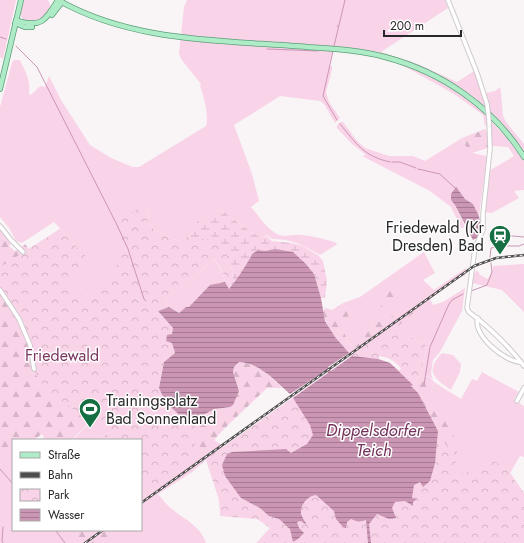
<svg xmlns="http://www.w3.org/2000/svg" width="524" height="543" font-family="Jost,sans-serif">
<defs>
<pattern id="forest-firs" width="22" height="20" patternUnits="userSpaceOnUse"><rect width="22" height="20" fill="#f9d3e8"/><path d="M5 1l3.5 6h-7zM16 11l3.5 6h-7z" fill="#d5b5c7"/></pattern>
<pattern id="wetland-marsh" width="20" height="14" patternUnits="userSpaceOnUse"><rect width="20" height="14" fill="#f9d3e8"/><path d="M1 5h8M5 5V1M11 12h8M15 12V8" fill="none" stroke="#d5b5c7"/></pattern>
<pattern id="park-crowns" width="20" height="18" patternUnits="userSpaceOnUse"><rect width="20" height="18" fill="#f9d3e8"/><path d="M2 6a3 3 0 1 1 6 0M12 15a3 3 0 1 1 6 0" fill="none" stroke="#d5b5c7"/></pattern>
<pattern id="water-rules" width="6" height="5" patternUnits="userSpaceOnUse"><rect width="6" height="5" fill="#cb96b4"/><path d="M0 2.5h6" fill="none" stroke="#a57a92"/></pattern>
</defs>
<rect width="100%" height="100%" fill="#f9f5f7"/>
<g fill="#f5e9f0">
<polygon points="349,353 352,356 330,371 329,370 328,368"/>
<polygon points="326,369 328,373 294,397 292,393"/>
</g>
<g fill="#f9d3e8">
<polygon points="0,0 16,0 3,59 0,57"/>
<path d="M24,0H48C59,17 24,28 21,16C20,12 23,4 24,0Z"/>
<path d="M187,0H445L448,8L381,52L418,64L457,82L474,71L479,72L486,93L495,91L500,87L501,92L503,116L506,122L524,144V154L485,108L429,71L380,54V52L334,46L329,65L332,66V70L326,92L329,102L340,118L335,123L324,104L320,101L280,96L234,125L252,174L259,201L251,207C259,216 266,228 277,234C285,238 292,234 301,235C313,236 326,239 337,243L336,245L320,255C303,245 292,239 272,239L267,235L262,237L258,236L237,222L219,208L207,218L197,221L189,236L179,241C169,237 153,232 148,222C146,217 148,210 148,205L115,221L126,247L113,275L84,297L62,280L88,259L54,222L22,243L16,241L9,228L0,217V107L12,63L14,60H20C25,71 31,80 29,93L30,95C37,92 37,84 45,87L49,76L61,100L90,145L111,158L133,167H139L206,126C209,116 204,96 200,86L201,84L181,59L179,53L184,7Z"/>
<polygon points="400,64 438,80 464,96 484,113 512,144 524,161 524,190 514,191 519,198 492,213 485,212 489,171 514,156 508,147 492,146 492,127 485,126 483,115 454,94"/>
<path d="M340,122H343L357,141L365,148L389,156H413L425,161L462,138C468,153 471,153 487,156L479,216L473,204L465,199L457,188L452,194L451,200L455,205L465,227L461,228L451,207L430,191L362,156L366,155L351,143L337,128V125Z"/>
<polygon points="424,252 435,273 423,280 434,290 466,268 465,276 460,277 430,299 433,305 443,302 465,288 462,311 440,352 433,360 431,374 433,379 426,376 420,376 427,346 396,328 418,308 373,324 362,340 355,347 347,343 345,334 337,331 339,325 346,320 348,312 343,303 360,297"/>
<polygon points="214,259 223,273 225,282 210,285 189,308 186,307 179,313 169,307 164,300 193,278"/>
<polygon points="524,264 524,312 502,290 472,283 474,274 477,270 480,275 488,279 493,269 493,266"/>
<path d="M442,353L453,355L461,364L460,372L451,390C433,378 425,371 442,353Z"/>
<polygon points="482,372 519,392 514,400 524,406 524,457 520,456 510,473 524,493 524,543 450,543 442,444 446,445 430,395 434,382 461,399 472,379 477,381"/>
<polygon points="124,386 115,430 108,433 102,440 75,440 74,439"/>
<path d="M168,443L156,496L158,494C163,499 167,506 173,510C186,520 201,527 206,543H0V465L13,455V530H75L82,543L101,530H141V478Z"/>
</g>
<g fill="url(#forest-firs)">
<polygon points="343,0 345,0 336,42 333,41"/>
<polygon points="485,129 488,133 488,148 472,153 467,149 462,138"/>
<polygon points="0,228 11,244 9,246 15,251 25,244 29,249 60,229 89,260 63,280 84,297 113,275 126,247 124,386 74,438 75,440 42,440 44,437 42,434 34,440 13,440 13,455 0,465"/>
<polygon points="396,288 393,296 397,301 398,304 374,318 373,315 384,303 382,296 388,293 390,290"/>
<path d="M343,303L349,314C346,322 340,324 337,331L345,334L347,343L355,347L362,340L373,324L415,307L419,308L396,328L402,332L352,356C339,344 327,329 323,312L325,308L332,310Z"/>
<path d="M239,362C257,363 270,376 282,388H267L225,428L214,440L222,445L227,454L224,516L220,514V501L207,459L192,472L155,496L150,486L167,444L141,478V440H102L108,433L115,430L159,388L166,403L203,415L215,409L230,407L239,391L233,372L234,367Z"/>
<path d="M420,376C425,376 431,377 434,382L430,395L461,449L454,455L446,445L442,444L418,394L411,386Z"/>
<polygon points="75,530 101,530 82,543"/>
<polygon points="106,530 113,530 110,532 108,539 102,543 88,543"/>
</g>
<path fill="url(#wetland-marsh)" d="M219,208L237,222L258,236L262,237L267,236L272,241L292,243L303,246L319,256L323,261L327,281L325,298H321L314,274L306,264L275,249L265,251L258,250L252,254C250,262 238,277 234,285L231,264L189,236L197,221L207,218Z"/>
<g fill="url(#park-crowns)" fill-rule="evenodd">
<path d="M146,205H148C148,210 146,217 148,222C153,232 169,237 179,241L189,236L193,238L219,240L231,264L234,285L229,289C224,284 225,279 223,273C221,268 217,263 214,259L193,278L164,300L169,307L158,311L173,328L172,343L175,353L164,362L159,388L163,405L180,418L195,425L200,434L194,440L197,457L156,490C135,478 141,461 141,440H117L108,429L79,414L56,397L40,381L36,375L32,354L20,319L0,289V267L60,229L89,260L63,280L84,297L113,275L125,247L115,221Z"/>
<path d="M396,328L427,346L420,376L411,386L418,393L438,431L463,474L474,469L488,456L510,473L524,493V543H256L270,528L257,519L220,516L219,500L206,460L230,442L352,356L350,354ZM379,356C389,358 395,360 401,369L399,370L390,363L379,359Z"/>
</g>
<g fill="url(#water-rules)">
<polygon points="456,187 457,188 465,199 473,204 479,216 481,229 477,238 473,240 455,205 451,200 451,194"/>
<path d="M275,249L293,252L306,264L314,274L321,298L325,321L335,337L349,353L328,367L331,371L352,356L378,359L390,363L413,385L411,386L418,393L438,431L435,463L430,481L423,487L420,482L414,485L412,498L417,499L413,502V506L405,501L395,502L392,508L396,518L389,519L377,514L369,524L371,543H368L366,520C360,522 357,522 351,519L347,522L346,528L343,527L336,519L334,511L316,495C308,496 300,504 301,514C302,517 305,522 307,525L301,521L297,522L299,528L304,533L298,539L293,542L290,529L279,519L269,516L260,508L241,498L225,476L222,465L227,454L232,452L286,449L291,453L307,444L313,435L310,425L293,398L328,373L326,370L290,394C275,381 260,363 239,362L234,367L233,372L239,391L233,405L230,407L215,409L203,415L198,422L183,418L166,403L159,388L164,362L175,353L172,343L166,341L167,335L172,334L173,328L158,311L169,307L179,313L186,307H189L210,285L225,282L229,289C234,284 250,260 252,254L258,250L265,251Z"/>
</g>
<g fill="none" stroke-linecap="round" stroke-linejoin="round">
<g stroke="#cb96b4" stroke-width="1">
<polyline points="0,37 6,39"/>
<polyline points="16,46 37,67 117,225 128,249 144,299 146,301"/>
<polyline points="334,46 345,0"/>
<polyline points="267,49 317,51"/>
<polyline points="333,51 323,96 337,120"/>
<path d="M340,124C357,144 363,156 390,162"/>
<polyline points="392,162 400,162 416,168"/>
<polyline points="418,169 440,174 455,188"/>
<polyline points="489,234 524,237"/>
<polyline points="490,257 491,248 503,246 519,246 524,244"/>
<polyline points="471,291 487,285 492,272 491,263"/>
<polyline points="424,385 430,347 449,304 452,300 463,294"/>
<polyline points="0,469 13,484"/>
<polyline points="3,527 2,541 3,543"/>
<polyline points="56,531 65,543"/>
</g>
<g stroke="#cecacc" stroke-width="5.5">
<g id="minor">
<polyline points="448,0 477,73 487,104"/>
<path d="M489,120L490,149L483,214V230L475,248L467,308L469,312C490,328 508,345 524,366"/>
<polyline points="0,226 11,240 23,252"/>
<polyline points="0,290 19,319 30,345 34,369"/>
<path d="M478,318C471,334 506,363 521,362"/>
<polyline points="517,401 524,388"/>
</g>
</g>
<g stroke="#5c9e77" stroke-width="6">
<g id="major">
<polyline points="52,15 62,2"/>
<path d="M16,20C41,29 46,20 58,0C133,43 224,40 307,47C333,49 360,50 385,57C442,72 493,107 524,157"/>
<polyline points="15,23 25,27 32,27"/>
<polyline points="0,89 21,0"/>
</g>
</g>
<use href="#minor" stroke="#fff" stroke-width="3.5"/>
<use href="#major" stroke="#aeebc7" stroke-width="4.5"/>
<g stroke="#4f4d4e" stroke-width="2.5">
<g id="rail">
<polyline points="141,503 474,266 496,258 524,255"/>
<polyline points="85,543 103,530"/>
</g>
</g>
<use href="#rail" stroke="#fff" stroke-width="1" stroke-dasharray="3" stroke-linecap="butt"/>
<g stroke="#cecacc" stroke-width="5.5" stroke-linecap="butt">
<polyline id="minor-bridge" points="487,104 489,120"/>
</g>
<use href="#minor-bridge" stroke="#fff" stroke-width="3.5"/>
</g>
<defs>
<g id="station-pin" transform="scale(1.15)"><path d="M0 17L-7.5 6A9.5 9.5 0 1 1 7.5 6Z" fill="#166f43" stroke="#fff"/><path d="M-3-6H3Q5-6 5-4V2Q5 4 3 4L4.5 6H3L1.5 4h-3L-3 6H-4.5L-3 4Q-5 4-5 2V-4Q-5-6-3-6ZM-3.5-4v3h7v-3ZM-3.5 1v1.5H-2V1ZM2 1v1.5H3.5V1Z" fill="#fff"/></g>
<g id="stadium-pin" transform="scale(1.15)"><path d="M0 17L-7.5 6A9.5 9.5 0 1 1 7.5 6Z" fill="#166f43" stroke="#fff"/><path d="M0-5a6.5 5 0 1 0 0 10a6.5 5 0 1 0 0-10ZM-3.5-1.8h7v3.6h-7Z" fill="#fff"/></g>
</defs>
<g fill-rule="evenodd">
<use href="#station-pin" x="500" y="236"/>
<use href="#stadium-pin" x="90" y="409"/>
</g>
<g text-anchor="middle" stroke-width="3" stroke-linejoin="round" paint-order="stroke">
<g font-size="16" fill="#292829" stroke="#fff" text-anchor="end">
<text x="484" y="233">Friedewald (Kr<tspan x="484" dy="18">Dresden) Bad</tspan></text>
<text x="106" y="406" text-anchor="start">Trainingsplatz<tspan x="106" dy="18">Bad Sonnenland</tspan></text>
</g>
<g font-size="16" fill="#793760" stroke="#fff">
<text x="62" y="361">Friedewald</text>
</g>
<g font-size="17" font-style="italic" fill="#73325b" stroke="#fff">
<text x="374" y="436">Dippelsdorfer<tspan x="374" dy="20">Teich</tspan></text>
</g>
</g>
<rect x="12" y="439" width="130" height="92" fill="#ffffff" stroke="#a9a9a9"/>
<rect x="20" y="452" width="20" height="6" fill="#aeebc7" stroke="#a9a9a9"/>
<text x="48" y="459" font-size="12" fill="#292829">Straße</text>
<rect x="20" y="472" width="20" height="6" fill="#4f4d4e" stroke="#a9a9a9"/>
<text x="48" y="479" font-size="12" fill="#292829">Bahn</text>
<rect x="20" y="489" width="20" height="12" fill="url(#park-crowns)" stroke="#a9a9a9"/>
<text x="48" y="499" font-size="12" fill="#292829">Park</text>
<rect x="20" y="509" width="20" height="12" fill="url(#water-rules)" stroke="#a9a9a9"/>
<text x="48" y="519" font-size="12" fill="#292829">Wasser</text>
<path d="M384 30v6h77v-6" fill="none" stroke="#292829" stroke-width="2"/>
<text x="390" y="30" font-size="12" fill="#292829" stroke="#ffffff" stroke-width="3" paint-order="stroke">200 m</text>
</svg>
